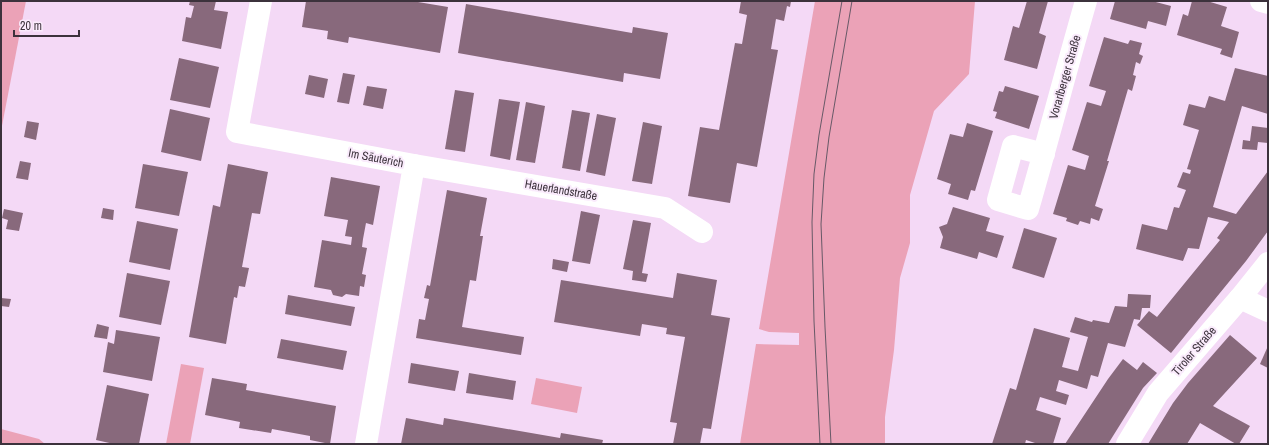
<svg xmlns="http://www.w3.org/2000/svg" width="1269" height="445" font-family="'Archivo Narrow',sans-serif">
<rect width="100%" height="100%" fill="#f4d9f6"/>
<g fill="#eba2b7">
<polygon points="1,1 26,1 1,131"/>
<polygon points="815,1 975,1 969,74 934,111 910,195 910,243 900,278 894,350 885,417 885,444 740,444 756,344 799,345 799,333 769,332 759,329"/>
<polygon points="181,364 204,368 190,444 166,444"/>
<polygon points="536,378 582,387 577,413 531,404"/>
<polygon points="1,429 39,439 45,444 1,444"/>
</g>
<g fill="#88697c">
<polygon points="190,1 216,1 214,10 228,12 221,49 182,41 186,17 191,18 194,6 189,5"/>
<polygon points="306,1 412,1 448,7 440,53 349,37 348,43 327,39 328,31 302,27"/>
<polygon points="741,1 791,1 790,7 787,6 784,21 776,19 771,49 778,50 757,167 737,163 730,203 688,196 700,127 719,130 735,43 742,44 747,15 739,13"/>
<polygon points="1027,1 1048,1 1039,33 1046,36 1037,69 1004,60 1013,26 1019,28"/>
<polygon points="1115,1 1152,1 1171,6 1166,26 1148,21 1146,29 1110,19"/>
<polygon points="1192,1 1207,1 1227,7 1221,26 1239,32 1232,58 1220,54 1222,49 1177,35 1183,14 1188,16"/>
<polygon points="466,4 632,33 633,27 668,33 660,79 624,73 623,82 458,53"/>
<polygon points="1104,37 1128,44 1130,40 1142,43 1139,54 1143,56 1140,64 1136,62 1133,75 1136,76 1132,91 1128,89 1107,161 1109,161 1095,206 1103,209 1099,221 1091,218 1090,224 1080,221 1078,225 1066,221 1067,218 1053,214 1068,165 1085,170 1089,156 1072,150 1087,102 1101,106 1106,91 1089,86"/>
<polygon points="179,58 219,67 210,108 170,100"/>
<polygon points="1235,68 1268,76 1268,114 1242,106 1213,207 1236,214 1268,171 1268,231 1246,261 1171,353 1137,325 1149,311 1157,317 1220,240 1217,238 1229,222 1208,217 1199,249 1188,248 1183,261 1136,249 1142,224 1167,230 1174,207 1179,208 1186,190 1177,187 1183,172 1190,174 1191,170 1187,169 1199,130 1183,125 1189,104 1205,108 1209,96 1225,101"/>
<polygon points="343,73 355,75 349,104 337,102"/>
<polygon points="309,75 328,79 324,98 305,94"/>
<polygon points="367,86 387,89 383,109 363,105"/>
<polygon points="1005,86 1039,96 1029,129 995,118 997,112 993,111 999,91 1003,92"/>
<polygon points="455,90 474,93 465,152 445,149"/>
<polygon points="499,99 520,102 510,160 490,156"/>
<polygon points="526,102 545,106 535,163 516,160"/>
<polygon points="170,109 210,118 201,161 161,152"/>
<polygon points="572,110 590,113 580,171 562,168"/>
<polygon points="597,114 616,118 605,176 586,172"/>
<polygon points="27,121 39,123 36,140 24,137"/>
<polygon points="643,122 662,126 652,184 632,181"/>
<polygon points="967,123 993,131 975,191 971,190 968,200 948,194 951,184 937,179 950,134 963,137"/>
<polygon points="1252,126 1268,128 1268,143 1258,142 1257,150 1242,149 1243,140 1250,141"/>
<polygon points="20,161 31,163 28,180 16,178"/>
<polygon points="143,164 188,172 179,216 135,208"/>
<polygon points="228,164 268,172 260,214 252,213 242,267 249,268 245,287 239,286 237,298 234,297 226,344 189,337 213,205 220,207"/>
<polygon points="331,177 380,186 373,225 366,223 363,239 362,247 367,248 362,274 366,275 364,287 360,286 359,296 346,294 342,297 333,295 331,290 314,287 322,240 351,245 352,237 345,236 348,220 324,216"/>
<polygon points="447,190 487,198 480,236 483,236 476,281 470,280 462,327 524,337 521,355 416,338 419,319 425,320 429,299 424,298 427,285 430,286"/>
<polygon points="953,207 990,218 986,231 1004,236 997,258 979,252 977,259 940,248 943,237 939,227 947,224"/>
<polygon points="103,208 114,210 113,220 101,218"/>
<polygon points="4,209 23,213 19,231 6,229 8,220 2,218"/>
<polygon points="581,211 600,215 590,264 572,261"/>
<polygon points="633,220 651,223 642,273 648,274 646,282 632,280 633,271 623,269"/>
<polygon points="137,221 178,229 170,270 129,262"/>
<polygon points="1024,228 1057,238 1044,278 1012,268"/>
<polygon points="553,259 569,262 567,272 552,269"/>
<polygon points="127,273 170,281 161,325 119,317"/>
<polygon points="677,273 717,280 711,315 730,318 711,429 703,428 700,444 673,444 677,423 670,422 685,337 666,334 667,328 642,324 640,336 554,322 561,280 673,298"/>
<polygon points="1128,294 1151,295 1150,308 1142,308 1140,320 1134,319 1125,347 1108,343 1098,377 1091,375 1087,389 1059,380 1056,391 1069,395 1066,405 1040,397 1036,410 1061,418 1053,444 1038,444 1026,440 1025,444 992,444 1010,388 1016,390 1034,328 1070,338 1062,367 1078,371 1088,337 1070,332 1075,317 1092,322 1093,320 1109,323 1115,306 1127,307"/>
<polygon points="288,295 355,307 351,326 285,314"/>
<polygon points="1,298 11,299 9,307 1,306"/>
<polygon points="97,324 109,327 107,339 94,337"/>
<polygon points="116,330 160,337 152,381 103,372 108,342 114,344"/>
<polygon points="1230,335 1257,358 1213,406 1250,426 1239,444 1236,444 1200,423 1187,444 1148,444 1173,403 1188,383"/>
<polygon points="281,339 347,351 343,370 277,358"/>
<polygon points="1268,346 1268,368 1260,364"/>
<polygon points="1123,359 1137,370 1143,362 1157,373 1143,388 1108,444 1065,444 1108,379"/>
<polygon points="411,363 459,371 455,391 408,383"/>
<polygon points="469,373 516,381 513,400 466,393"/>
<polygon points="212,378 247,384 246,390 336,406 330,444 310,440 310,436 272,429 271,433 239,428 240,422 205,415"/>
<polygon points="107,385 149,394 139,444 114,444 96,440"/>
<polygon points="406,418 443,425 444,418 560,438 561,433 603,440 602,444 401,444"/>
</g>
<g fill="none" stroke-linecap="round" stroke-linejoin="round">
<g stroke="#fff" stroke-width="22">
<polyline points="261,1 237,132 414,165 366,444"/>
<polyline points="1261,1 1268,3"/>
<path d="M1044,154L1013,146L998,200L1028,209C1048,140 1066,70 1086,1"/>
<polyline points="414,165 665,208 702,232"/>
<polyline points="1240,298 1268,311"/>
<polyline points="1127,444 1158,393 1240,298 1268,263"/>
</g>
<g stroke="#675967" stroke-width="1">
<polyline points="820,444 814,321 812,222 814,174 819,135 842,1"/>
<polyline points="831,444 825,327 821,224 824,178 829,137 852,1"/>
</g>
</g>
<g text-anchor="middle" stroke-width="4" stroke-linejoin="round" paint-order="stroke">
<g font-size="12" fill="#3c323c" stroke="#faebfc">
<text transform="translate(1065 77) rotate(-74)" y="4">Vorarlberger Straße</text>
<text transform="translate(376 158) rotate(11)" y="4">Im Säuterich</text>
<text transform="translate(561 190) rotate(10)" y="4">Hauerlandstraße</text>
<text transform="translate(1194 351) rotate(-49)" y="4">Tiroler Straße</text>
</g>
</g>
<rect width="1269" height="445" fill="none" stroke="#3c323c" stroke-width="4"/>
<path d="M14 30v6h65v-6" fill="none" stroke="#3c323c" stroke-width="2"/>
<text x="20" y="30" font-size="12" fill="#3c323c" stroke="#faebfc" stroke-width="3" paint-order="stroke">20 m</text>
</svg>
